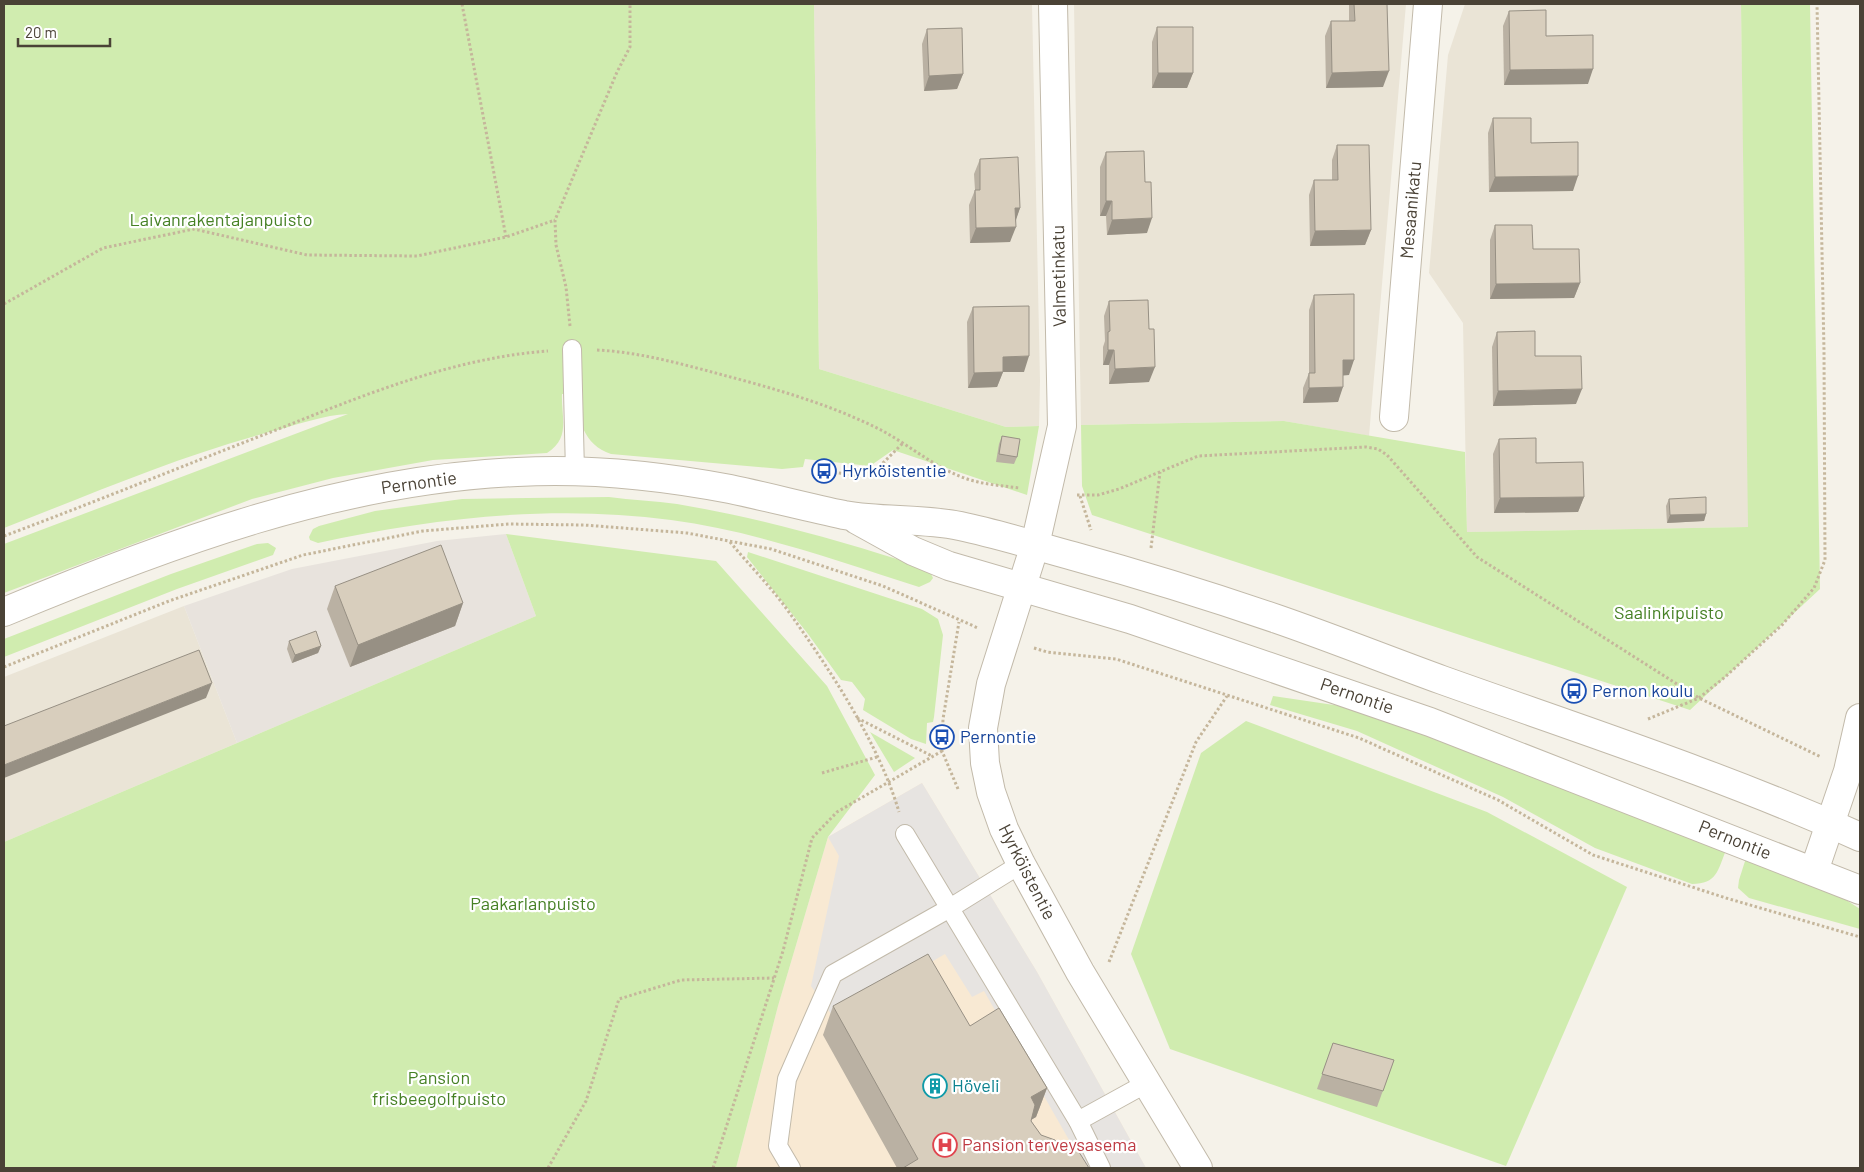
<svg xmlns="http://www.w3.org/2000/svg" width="1864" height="1172" font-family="Barlow,sans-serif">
<rect width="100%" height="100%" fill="#f5f2e9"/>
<g fill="#eae4d6">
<polygon points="814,4 1032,4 1040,381 1039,426 1006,427 819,369"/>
<polygon points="1074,4 1406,4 1369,436 1284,421 1081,425"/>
<polygon points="1465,4 1741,4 1749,527 1467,532 1463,323 1429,273 1448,55"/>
<polygon points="184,606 237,743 4,842 4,677"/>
</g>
<polygon fill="#f8e9d3" points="922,783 1037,972 1146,1168 736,1168 778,1006 828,837"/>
<polygon fill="#e8e3dd" points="506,534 536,616 237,743 184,606 292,569 437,541"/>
<g fill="#d0ecaf">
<path d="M4,4H814L819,369L1006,427L1039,426L1027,495L893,450L870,466L805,459L803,467L782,469L611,454C583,445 580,419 571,394H562C561,417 571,438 547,453L433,460L333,478L252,499L4,593V544L348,414C324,415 300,424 277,430C183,454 94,493 4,528Z"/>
<polygon points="1741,4 1810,4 1820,589 1690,710 1092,515 1082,486 1081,425 1284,421 1465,452 1467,532 1748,527"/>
<path d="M609,497C631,500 655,501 677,504C761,518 841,541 922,567L929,570L933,578L930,582L919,587C838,561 755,531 671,520C553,504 432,518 318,543L310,540L309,537L313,529L319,526L375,511L462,499Z"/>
<polygon points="506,534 716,561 827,686 875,775 828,837 778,1006 736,1168 4,1168 4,842 536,616"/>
<polygon points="268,543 276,548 273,555 177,589 4,657 4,639 171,574 257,544"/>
<polygon points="748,552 922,609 938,619 943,635 934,717 933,722 927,723 926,744 911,739 863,710 865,699 852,682 841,680 808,634 747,557"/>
<path d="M1273,696L1361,709L1726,850C1718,870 1717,884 1692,884L1595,848L1503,797L1357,731L1270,705Z"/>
<polygon points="1246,721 1487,812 1627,887 1506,1166 1170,1049 1131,954 1201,753"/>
<polygon points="870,732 915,758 894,772"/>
<polygon points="1746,858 1843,898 1860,909 1860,929 1749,898 1738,888 1739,880"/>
</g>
<polygon fill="#e7e4e1" points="922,783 1037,972 1146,1168 1085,1168 984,991 972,997 945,954 834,1018 811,986 839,856 828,837"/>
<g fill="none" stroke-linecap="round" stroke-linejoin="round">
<g stroke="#c2baaa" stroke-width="20">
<g id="service">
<polyline points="572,349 575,472"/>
<polyline points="905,834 1078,1121 1101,1168"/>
<polyline points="1078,1121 1147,1083"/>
<polyline points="791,1168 778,1146 787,1079 833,974 950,908 1021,864"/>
</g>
</g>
<g stroke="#c2baaa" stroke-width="30">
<g id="minor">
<polyline points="1053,4 1062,426 1035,545 991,684 983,728 985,763 991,792 1004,829 1021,864 1080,972 1198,1168"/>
<polyline points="1394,417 1428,4"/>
</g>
</g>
<g stroke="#c2baaa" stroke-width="30">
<g id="tertiary">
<polyline points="857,520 913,551 949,566 1130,619 1430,722 1860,890"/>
<path d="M4,612C167,544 338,480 517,472C587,468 662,476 730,489C768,497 806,507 844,515C882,522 922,518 960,526C998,534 1036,546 1073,556C1142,575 1210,596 1277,619C1332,638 1387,660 1442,680C1582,730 1724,776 1860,837"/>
<polyline points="1814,871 1848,771 1860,718"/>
</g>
</g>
<g stroke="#c5b69b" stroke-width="3" stroke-dasharray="2.5 2.5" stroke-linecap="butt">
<polyline points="462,4 506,237"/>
<polyline points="4,304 103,248 194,229 307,255 417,256 506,237 555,220"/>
<polyline points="570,326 566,287 556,245 555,220 617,72 630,47 630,4"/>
<path d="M597,350C639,352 682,364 723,375C776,389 832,405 881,430C913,447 942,474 978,482C991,485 1005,486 1019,488"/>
<polyline points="824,471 869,477 903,443"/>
<polyline points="1077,495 1098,495 1119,489 1198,456 1366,447 1378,449 1387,455 1477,557 1699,698 1821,757"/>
<polyline points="1080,496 1091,530"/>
<path d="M4,536C95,502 185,465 276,430C364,395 453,358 548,351"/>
<path d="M730,542C750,566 773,589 791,615C832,673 879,744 899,812"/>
<polyline points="1151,548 1160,472"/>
<polyline points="1034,648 1047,652 1116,659 1359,738 1498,800 1593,855 1726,898 1860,937"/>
<polyline points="4,667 169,601 303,555 423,531 509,524 584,525 687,533 771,549 883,586 978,628"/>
<polyline points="857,718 932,756"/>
<polyline points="1648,719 1699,698 1725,677 1782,625 1814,588 1825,560 1824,351 1817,4"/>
<polyline points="822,773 877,757"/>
<polyline points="958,789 942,751 943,719 959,622"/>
<polyline points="1109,962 1196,742 1227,696"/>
<polyline points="548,1168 586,1101 619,999 681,980 774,978"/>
<polyline points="713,1168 783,951 812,838 837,812 942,751"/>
</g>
<use href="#service" stroke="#fff" stroke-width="18"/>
<use href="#minor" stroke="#fff" stroke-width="28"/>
<use href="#tertiary" stroke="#fff" stroke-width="28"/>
</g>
<g fill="#bab1a3">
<polygon points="1349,4 1387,4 1383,87 1326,88 1325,36 1331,21 1349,21"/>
<polygon points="1509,11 1546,36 1588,84 1504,85 1503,26"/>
<polygon points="1157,27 1193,73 1187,88 1152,88 1152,42"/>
<polygon points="927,29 963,74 957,89 924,91 922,44"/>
<polygon points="1493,118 1531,143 1573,191 1489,192 1488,133"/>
<polygon points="1337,145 1371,230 1365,245 1310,246 1309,195 1314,180 1332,180 1332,160"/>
<polygon points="1106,152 1147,233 1107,235 1106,216 1100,216 1100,167"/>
<polygon points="980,159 1020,208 1015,221 1010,242 970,243 969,205 975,190 974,174"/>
<polygon points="1495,225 1533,249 1580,283 1574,298 1490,299 1490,240"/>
<polygon points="1314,295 1349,375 1343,375 1338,402 1303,403 1303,388 1309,373 1309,310"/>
<polygon points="1109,301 1149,382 1109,384 1109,365 1103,365 1103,347 1105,341 1104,316"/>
<polygon points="973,307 1024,372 1003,372 997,387 968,388 967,322"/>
<polygon points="1497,332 1535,356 1576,404 1493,406 1492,347"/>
<polygon points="1002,436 1017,457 1014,464 996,462 999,444"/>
<polygon points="1499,439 1536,463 1584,497 1578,512 1494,513 1493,454"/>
<polygon points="1669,499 1706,514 1704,521 1667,523 1666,506"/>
<polygon points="335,586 463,603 455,626 350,667 327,609"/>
<polygon points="289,641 321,646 318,653 292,663 287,649"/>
<polygon points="833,1006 970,1026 1047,1088 1036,1117 1032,1119 1031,1121 1041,1135 1089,1168 897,1168 823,1035"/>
<polygon points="1333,1043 1394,1060 1377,1107 1317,1089"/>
</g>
<g fill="#979084">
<polygon points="1593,69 1588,84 1504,85 1510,70"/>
<polygon points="1389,71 1383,87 1326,88 1332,73"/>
<polygon points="1158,73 1193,73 1187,88 1152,88"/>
<polygon points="963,74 957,89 924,91 929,76"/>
<polygon points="1578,176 1573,191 1489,192 1495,177"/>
<polygon points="1106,201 1112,201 1106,216 1100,216"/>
<polygon points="1015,208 1020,208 1015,223"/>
<polygon points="1152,218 1147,233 1107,235 1112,220"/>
<polygon points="1016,227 1010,242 970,243 976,228"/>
<polygon points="1371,230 1365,245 1310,246 1315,231"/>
<polygon points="1580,283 1574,298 1490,299 1496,284"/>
<polygon points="1108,350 1114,350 1109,365 1103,365"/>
<polygon points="1029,356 1024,372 1003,372 997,387 968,388 974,373 1003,357"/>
<polygon points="1343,360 1354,360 1349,375 1338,376"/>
<polygon points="1155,367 1149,382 1109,384 1115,369"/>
<polygon points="1343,387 1338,402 1303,403 1309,388"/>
<polygon points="1582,389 1576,404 1493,406 1498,391"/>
<polygon points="1584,497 1578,512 1494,513 1500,498"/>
<polygon points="1706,514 1704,521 1667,523 1670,515"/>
<polygon points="463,603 455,626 350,667 358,645"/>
<polygon points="321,646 318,653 292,663 295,655"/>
<polygon points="212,683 206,698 4,778 4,765"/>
<polygon points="1047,1088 1036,1117 1021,1126 1031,1097"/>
</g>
<g fill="#d8cebd" stroke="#979084">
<polygon points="1354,4 1387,4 1389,71 1332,73 1331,21 1355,21"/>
<polygon points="1546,10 1546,36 1593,35 1593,69 1510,70 1509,11"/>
<polygon points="1157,27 1193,27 1193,73 1158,73"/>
<polygon points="962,28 963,74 929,76 927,29"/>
<polygon points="1493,118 1531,118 1531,143 1578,142 1578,176 1495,177"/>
<polygon points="1337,145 1369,145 1371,230 1315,231 1314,180 1338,180"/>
<polygon points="1144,151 1145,182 1151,182 1152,218 1112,220 1112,201 1106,201 1106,152"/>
<polygon points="1018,157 1020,208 1015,208 1016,227 976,228 975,190 980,190 980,159"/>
<polygon points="1495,225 1532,225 1533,249 1579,249 1580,283 1496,284"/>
<polygon points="1354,294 1354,360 1343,360 1343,387 1309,388 1309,373 1315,373 1314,295"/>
<polygon points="1148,300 1149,329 1154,329 1155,367 1115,369 1114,350 1108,350 1108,332 1110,331 1109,301"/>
<polygon points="1029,306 1029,356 1003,357 1003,372 974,373 973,307"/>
<polygon points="1535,331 1535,356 1581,356 1582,389 1498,391 1497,332"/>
<polygon points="1002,436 1020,439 1017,457 999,454"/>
<polygon points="1536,438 1536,463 1583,462 1584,497 1500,498 1499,439"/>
<polygon points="1706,497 1706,514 1670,515 1669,499"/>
<polygon points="441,545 463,603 358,645 335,586"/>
<polygon points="316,631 321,646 295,655 289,641"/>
<polygon points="199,650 212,683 4,765 4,726"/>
<polygon points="928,954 970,1026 999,1008 1047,1088 1031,1097 1035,1105 1031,1121 1041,1135 1055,1140 1063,1150 1074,1144 1089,1168 903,1168 918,1159 833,1006"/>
<polygon points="1333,1043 1394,1060 1383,1091 1322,1074"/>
</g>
<defs>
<g id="bus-ring" transform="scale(1.25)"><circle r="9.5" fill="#fff" stroke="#1a4fb4" stroke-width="1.5"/><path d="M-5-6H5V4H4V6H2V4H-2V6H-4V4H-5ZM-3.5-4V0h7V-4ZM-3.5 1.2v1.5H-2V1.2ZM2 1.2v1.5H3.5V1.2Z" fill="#1a4fb4"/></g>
<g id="building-ring" transform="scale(1.25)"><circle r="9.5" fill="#fff" stroke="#0f9aa8" stroke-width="1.5"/><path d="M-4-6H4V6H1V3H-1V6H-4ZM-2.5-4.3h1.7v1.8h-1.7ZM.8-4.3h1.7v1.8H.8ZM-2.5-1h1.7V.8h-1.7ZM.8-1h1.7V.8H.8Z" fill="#0f9aa8"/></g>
<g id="hospital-ring" transform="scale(1.25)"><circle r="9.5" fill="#fff" stroke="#e0444e" stroke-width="1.5"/><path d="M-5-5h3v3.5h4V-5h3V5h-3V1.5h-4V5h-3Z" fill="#e0444e"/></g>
</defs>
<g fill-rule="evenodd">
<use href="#bus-ring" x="824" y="471"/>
<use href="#bus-ring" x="1574" y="691"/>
<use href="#bus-ring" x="942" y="737"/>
<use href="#building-ring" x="935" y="1086"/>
<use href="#hospital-ring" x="945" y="1145"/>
</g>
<g text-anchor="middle" stroke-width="4.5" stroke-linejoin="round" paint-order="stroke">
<g font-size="18" fill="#4a4236" stroke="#fff">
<text transform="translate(1411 210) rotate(-85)" y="6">Mesaanikatu</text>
<text transform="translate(1059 276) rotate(-91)" y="6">Valmetinkatu</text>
<text transform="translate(419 483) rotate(-8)" y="6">Pernontie</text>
<text transform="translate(1357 696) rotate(19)" y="6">Pernontie</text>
<text transform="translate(1735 840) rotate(22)" y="6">Pernontie</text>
<text transform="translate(1027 872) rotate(63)" y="6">Hyrköistentie</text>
</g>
<g font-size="18" fill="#468125" stroke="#fff">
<text x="221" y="226">Laivanrakentajanpuisto</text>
<text x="1669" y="619">Saalinkipuisto</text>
<text x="533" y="910">Paakarlanpuisto</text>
<text x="439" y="1084">Pansion<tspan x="439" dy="21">frisbeegolfpuisto</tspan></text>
</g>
<g font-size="18" fill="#164399" stroke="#fff" text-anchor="start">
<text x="842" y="477">Hyrköistentie</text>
<text x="1592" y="697">Pernon koulu</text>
<text x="960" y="743">Pernontie</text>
</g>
<g font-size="18" fill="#0d838f" stroke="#fff" text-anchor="start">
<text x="952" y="1092">Höveli</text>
</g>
<g font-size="18" fill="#be3a42" stroke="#fff" text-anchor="start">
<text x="962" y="1151">Pansion terveysasema</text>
</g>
</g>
<rect width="1864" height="1172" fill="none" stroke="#4a4236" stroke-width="10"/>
<path d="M18 38v8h92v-8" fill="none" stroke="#4a4236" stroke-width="2.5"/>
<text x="25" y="38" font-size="15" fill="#4a4236" stroke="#ffffff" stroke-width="4" paint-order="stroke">20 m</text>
</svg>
